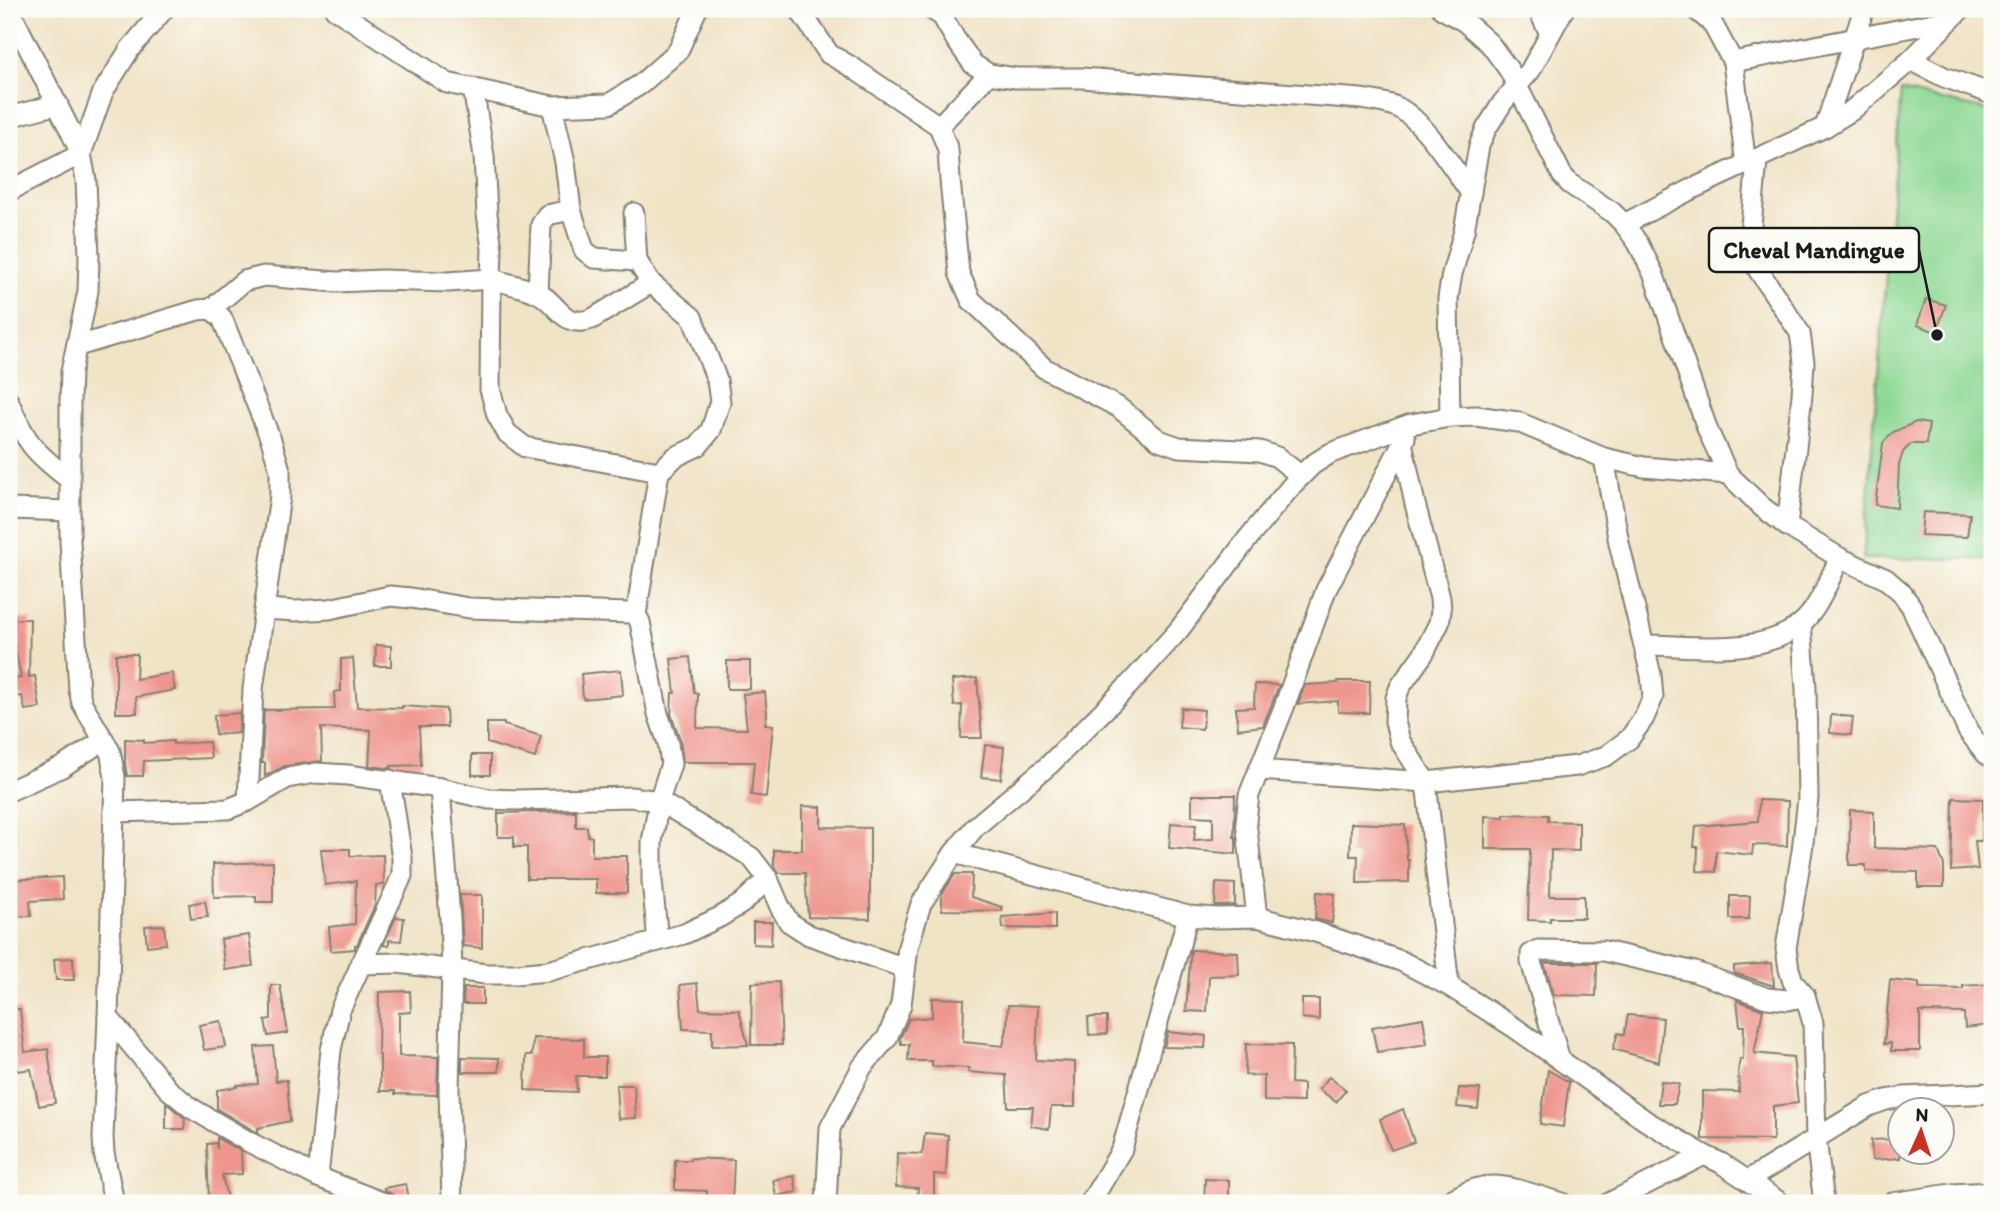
<svg xmlns="http://www.w3.org/2000/svg" width="2001" height="1212" font-family="Itim,sans-serif">
<rect width="100%" height="100%" fill="#fdfcf7"/>
<filter id="ink" filterUnits="userSpaceOnUse"><feTurbulence type="fractalNoise" baseFrequency=".0143" numOctaves="2"/><feDisplacementMap in="SourceGraphic" scale="14" xChannelSelector="R" yChannelSelector="G"/><feConvolveMatrix kernelMatrix="1 2 1 2 8 2 1 2 1" color-interpolation-filters="sRGB"/></filter>
<filter id="wash" filterUnits="userSpaceOnUse"><feTurbulence type="fractalNoise" baseFrequency=".00686" numOctaves="4" result="noise"/><feDisplacementMap in="SourceGraphic" scale="28" xChannelSelector="R" yChannelSelector="G"/><feGaussianBlur stdDeviation="1.57" result="paint"/><feColorMatrix in="noise" values="0 0 0 0 0 0 0 0 0 0 0 0 0 0 0 0 0 1.4 0 .05"/><feComposite in="paint" operator="in"/></filter>
<g filter="url(#wash)">
<rect width="100%" height="100%" fill="#f0e4c7"/>
<polygon fill="#8dd894" stroke="#547a58" stroke-width="2" points="1901,91 1992,111 1992,559 1863,559"/>
<g id="blocks">
<g fill="#ee968e">
<polygon points="1926,299 1946,305 1936,332 1917,325"/>
<polygon points="1916,422 1929,424 1926,444 1911,444 1903,452 1899,465 1897,508 1875,505 1883,443 1893,432"/>
<polygon points="1923,512 1970,514 1967,537 1921,535"/>
<polygon points="15,619 30,619 29,677 35,676 40,708 25,710 22,696 12,697 9,680 21,678 15,647 9,649 9,630 14,629"/>
<polygon points="376,645 391,646 391,666 375,666"/>
<polygon points="116,654 137,654 136,679 172,673 175,690 136,697 137,713 116,713"/>
<polygon points="690,657 694,693 698,694 697,728 747,729 743,694 765,692 767,715 765,724 773,725 766,797 751,795 754,762 683,762 680,739 671,714 672,693 675,693 671,659"/>
<polygon points="353,658 357,707 402,708 402,706 446,709 447,727 419,727 421,765 391,766 391,768 387,768 369,766 371,730 321,728 322,761 285,766 265,776 265,763 262,763 264,710 335,709 334,692 341,691 341,659"/>
<rect x="727" y="661" width="23" height="28"/>
<polygon points="621,670 623,695 583,699 581,674"/>
<polygon points="977,678 982,738 961,738 962,705 954,706 952,680"/>
<polygon points="1338,681 1370,681 1369,713 1338,712 1338,701 1298,704 1305,685 1338,683"/>
<polygon points="1255,684 1279,685 1263,726 1238,729 1236,708 1254,707"/>
<polygon points="1181,708 1204,710 1202,729 1179,727"/>
<polygon points="240,713 239,733 215,735 214,715"/>
<polygon points="1831,715 1853,717 1851,735 1830,733"/>
<polygon points="487,723 504,723 504,725 541,736 535,758 487,743"/>
<polygon points="125,739 144,740 144,743 173,741 173,744 209,742 211,758 144,761 143,776 127,776 125,764"/>
<polygon points="985,745 1004,747 1001,779 981,777"/>
<rect x="472" y="755" width="18" height="20"/>
<polygon points="1192,795 1235,795 1234,837 1236,837 1236,854 1169,848 1171,823 1196,825 1194,840 1213,839 1213,817 1192,816"/>
<polygon points="1953,798 1983,799 1982,841 1975,841 1978,869 1951,871"/>
<polygon points="1759,800 1788,801 1787,846 1753,845 1752,855 1716,851 1716,872 1697,871 1698,847 1694,847 1696,826 1758,821"/>
<polygon points="802,806 821,807 821,827 870,828 870,919 808,917 805,873 779,873 774,866 774,850 802,850"/>
<polygon points="1850,810 1874,811 1874,848 1938,850 1944,865 1944,887 1918,887 1918,872 1866,871 1866,865 1849,865"/>
<polygon points="576,811 576,827 587,827 588,836 592,837 592,856 627,856 627,893 596,893 596,879 527,879 527,847 514,847 514,837 498,837 498,813"/>
<polygon points="1504,814 1548,815 1548,821 1579,822 1579,851 1551,850 1550,896 1584,896 1584,918 1550,918 1550,921 1528,920 1530,849 1485,849 1485,816 1504,817"/>
<polygon points="1351,823 1405,825 1407,860 1409,860 1409,882 1357,883 1358,856 1350,856"/>
<polygon points="321,849 350,849 350,856 383,855 384,885 376,885 375,905 357,945 355,945 355,949 331,951 329,927 355,924 356,881 325,885"/>
<polygon points="273,862 273,902 256,902 256,896 214,897 213,864"/>
<polygon points="955,874 972,874 971,897 1002,907 1002,911 942,910 942,894"/>
<polygon points="62,877 63,899 30,901 31,916 9,917 9,880"/>
<polygon points="1216,883 1235,884 1235,905 1215,906"/>
<polygon points="1317,892 1335,894 1332,923 1315,919"/>
<polygon points="460,895 482,895 482,948 463,946"/>
<polygon points="1730,896 1750,896 1749,919 1730,919"/>
<polygon points="205,901 208,917 191,919 189,904"/>
<polygon points="1055,913 1055,929 1003,928 1002,917"/>
<polygon points="396,917 404,918 401,941 389,940 389,946 383,945"/>
<polygon points="753,922 772,922 771,945 753,944"/>
<polygon points="164,925 166,944 147,946 145,926"/>
<polygon points="249,935 253,966 225,970 221,939"/>
<polygon points="1191,950 1238,952 1239,975 1209,976 1207,1012 1186,1011"/>
<polygon points="73,958 74,980 56,980 54,959"/>
<polygon points="1544,963 1597,963 1596,996 1554,995"/>
<polygon points="1772,963 1774,986 1734,973 1734,966"/>
<polygon points="1890,980 1919,983 1919,988 1963,989 1963,986 1991,984 1992,1006 1986,1006 1989,1025 1965,1028 1964,1013 1920,1012 1920,1051 1891,1051 1891,1043 1884,1044"/>
<polygon points="779,982 782,1045 751,1045 752,983"/>
<polygon points="697,983 700,1009 739,1010 748,1045 712,1046 712,1030 683,1029 680,985"/>
<polygon points="271,985 280,985 288,1033 268,1036 265,1020 271,1019"/>
<polygon points="464,988 483,988 483,1004 463,1004"/>
<polygon points="410,991 411,1012 399,1013 399,1056 438,1057 437,1095 395,1094 395,1091 380,1091 380,1055 378,1054 379,992"/>
<polygon points="932,998 964,999 963,1042 1003,1046 1007,1029 1008,1005 1038,1006 1036,1060 1075,1062 1075,1107 1051,1107 1049,1129 1031,1126 1033,1107 1008,1107 1006,1075 968,1072 969,1068 932,1066 932,1061 908,1061 909,1044 901,1044 900,1038 909,1019 932,1017"/>
<polygon points="1302,999 1319,999 1319,1020 1302,1018"/>
<polygon points="1737,1000 1763,1010 1754,1053 1793,1057 1798,1103 1773,1106 1773,1140 1702,1139 1702,1091 1739,1092 1738,1071 1740,1059 1743,1059 1744,1026 1740,1026"/>
<polygon points="9,1009 20,1009 25,1052 48,1049 55,1103 39,1106 31,1069 17,1071 16,1060 9,1061"/>
<polygon points="1628,1015 1663,1018 1659,1062 1613,1049 1618,1033 1624,1035"/>
<polygon points="1088,1017 1107,1017 1107,1034 1089,1035"/>
<polygon points="1423,1018 1427,1044 1377,1052 1372,1027"/>
<polygon points="221,1021 226,1047 204,1050 199,1025"/>
<polygon points="1168,1032 1206,1036 1205,1048 1164,1047"/>
<polygon points="533,1038 584,1039 584,1057 605,1057 605,1076 576,1076 577,1092 525,1090 526,1055 532,1055"/>
<polygon points="1246,1044 1292,1045 1291,1083 1303,1084 1303,1102 1264,1101 1264,1076 1245,1075"/>
<polygon points="273,1046 276,1081 287,1080 290,1121 258,1128 258,1133 217,1109 217,1090 237,1087 237,1085 258,1084 255,1047"/>
<polygon points="462,1057 499,1058 499,1072 462,1072"/>
<polygon points="1548,1070 1569,1082 1563,1127 1540,1124"/>
<polygon points="1329,1077 1346,1090 1336,1102 1319,1089"/>
<polygon points="1661,1081 1679,1084 1675,1104 1658,1104"/>
<polygon points="616,1085 634,1085 636,1118 618,1119"/>
<polygon points="1459,1088 1480,1089 1478,1109 1457,1107"/>
<polygon points="166,1103 185,1118 184,1129 166,1129"/>
<polygon points="1403,1109 1414,1142 1391,1150 1380,1119"/>
<polygon points="925,1133 948,1135 946,1175 934,1174 934,1203 917,1203 918,1188 896,1187 897,1153 922,1154"/>
<polygon points="217,1138 241,1151 242,1174 222,1175 228,1203 209,1203 207,1144 216,1143 217,1149"/>
<polygon points="1900,1139 1900,1158 1872,1160 1871,1140"/>
<polygon points="690,1158 734,1160 732,1203 707,1203 707,1191 675,1190 675,1160 690,1160"/>
<polygon points="794,1176 797,1192 776,1196 773,1180"/>
<polygon points="1205,1179 1229,1180 1229,1203 1204,1203"/>
<polygon points="406,1184 410,1203 396,1203 393,1195 385,1190 384,1188"/>
</g>
</g>
</g>
<g filter="url(#ink)">
<use href="#blocks" fill-opacity="0" stroke="#868072" stroke-width="2"/>
<g fill="none" stroke-linecap="round" stroke-linejoin="round">
<g stroke="#868072" stroke-width="23">
<g id="street">
<polyline points="9,9 70,130 81,154 86,180 89,257 88,291 71,372 70,401 70,541 79,690 82,703 110,751 115,777 108,1017 103,1138 104,1153 114,1203"/>
<polyline points="335,9 447,83 552,106 609,104 641,84 678,51 697,9"/>
<polyline points="799,9 829,54 850,66 939,126 948,150 950,180 959,273 971,300 1044,368 1118,407 1159,440 1179,447 1260,451 1277,457 1301,476"/>
<path d="M931,9L942,16L956,40L973,64L989,74L1016,78H1082L1361,99C1372,101 1384,102 1394,106C1422,116 1453,169 1471,193"/>
<polyline points="1442,9 1465,22 1490,44 1509,70 1562,175 1570,184 1612,212 1624,224 1638,243 1653,273 1708,431 1728,474 1762,507 1787,526 1840,558 1886,579 1901,592 1911,606 1968,731 1986,754 1992,758"/>
<polyline points="1538,9 1550,34"/>
<polyline points="1695,9 1712,23 1733,62 1746,165"/>
<polyline points="1911,60 1944,77 1992,94"/>
<polyline points="1733,62 1949,20"/>
<path d="M473,88L484,156L487,214L492,249L491,279C505,283 521,286 535,292C558,300 561,330 592,319L651,283"/>
<polyline points="552,106 565,162 571,210 584,250 594,258 637,261"/>
<polyline points="9,117 58,104"/>
<polyline points="939,126 989,74"/>
<polyline points="1825,127 1864,9"/>
<polyline points="1757,160 1750,237 1752,257 1759,271 1800,333 1804,362 1802,395 1787,526"/>
<polyline points="9,191 81,154 103,92 130,49 164,9"/>
<polyline points="634,213 637,261 651,283 692,317 717,380 720,402 711,430 698,446 675,457 659,472 636,615"/>
<polyline points="1624,224 1692,189 1825,127 1851,111 1911,60 1961,9"/>
<polyline points="538,292 541,225 547,215 571,210"/>
<polyline points="211,309 244,281 264,276 337,282 382,280 448,282 491,279 490,389 497,415 507,433 525,447 659,472"/>
<polyline points="78,346 198,310 211,309 222,318 271,440 280,470 280,496 253,689 248,801"/>
<path d="M9,402C25,442 35,453 69,479"/>
<polyline points="1450,417 1476,416 1518,422 1604,458 1644,467 1728,474"/>
<polyline points="1402,442 1415,504 1440,598 1441,611 1439,623 1424,653 1400,687 1396,698 1395,722 1400,741 1426,782 1449,986"/>
<polyline points="9,509 69,511"/>
<polyline points="265,609 296,611 329,609 390,596 411,598 469,608 630,613 636,615 640,622 658,714 668,743 671,764 659,801 652,842 652,881 658,941"/>
<polyline points="1801,624 1806,688 1808,798 1802,851 1786,948 1789,969 1793,982 1805,996 1813,1023 1816,1138 1824,1203"/>
<path d="M1644,645C1692,645 1763,657 1802,623C1820,607 1829,578 1840,558"/>
<polyline points="1259,770 1426,782 1577,766 1606,756 1629,739 1644,718 1653,697 1651,675 1619,543 1604,458"/>
<polyline points="440,788 489,799 518,800 631,797 659,801 751,857 768,879 780,907 789,922 809,935 905,968"/>
<polyline points="9,791 62,767 104,740"/>
<polyline points="114,812 228,809 248,801 287,778 316,773 348,775 440,788 450,919 452,970 449,1090 452,1203"/>
<polyline points="954,853 1188,916 1217,918 1257,917 1316,932 1401,961 1449,986 1515,1028 1646,1121 1704,1155 1721,1163 1781,1203"/>
<polyline points="1257,917 1246,821 1249,795 1284,707 1326,590 1405,438"/>
<polyline points="360,964 398,963 486,974 515,974 548,971 684,934 720,917 741,904 768,879"/>
<polyline points="108,1017 168,1089 191,1108 249,1142 318,1177 384,1203"/>
<polyline points="1560,1060 1531,962 1531,954 1538,950 1604,951 1695,972 1767,998 1788,1000 1805,996"/>
<polyline points="318,1177 331,1050 340,1010 402,876 402,858 390,780"/>
<polyline points="1748,1180 1869,1106 1886,1100 1903,1097 1992,1093"/>
<polyline points="826,1203 830,1128 862,1067 887,1038 901,1005 908,947 921,904 954,853 975,827 1049,765 1128,686 1178,631 1249,537 1294,483 1312,465 1331,453 1411,424 1450,417 1448,298 1452,274 1464,231 1479,146 1486,129 1503,102 1530,71 1564,9"/>
<polyline points="1090,1203 1122,1149 1188,916"/>
<path d="M1446,1203C1459,1195 1476,1186 1492,1186C1511,1185 1543,1198 1562,1203"/>
<polyline points="1609,1203 1704,1155"/>
<polyline points="1892,1203 1951,1194 1992,1192"/>
</g>
</g>
<use href="#street" stroke="#fff" stroke-width="19"/>
</g>
</g>
<path fill="none" stroke="#1c1c1c" stroke-width="2.5" d="M1937 335L1919 250"/>
<circle fill="#1c1c1c" stroke="#fdfcf7" stroke-width="2.5" cx="1937" cy="335" r="7"/>
<rect fill="#fdfcf7" stroke="#1c1c1c" stroke-width="2.5" x="1709" y="228" width="210" height="44" rx="7"/>
<g font-size="23" text-anchor="middle" font-weight="bold" fill="#1c1c1c">
<text x="1814" y="258">Cheval Mandingue</text>
</g>
<rect width="2001" height="1212" fill="none" stroke="#fdfcf7" stroke-width="35"/>
<g transform="translate(1921 1131) rotate(3)"><circle r="33" fill="#fdfcf7" stroke="#a3a29f" stroke-width="2"/>
<path d="M0-5L12 26L0 18L-12 26Z" fill="#c8321e"/>
<text y="-10" font-size="19" font-weight="bold" text-anchor="middle" fill="#1c1c1c">N</text>
</g>
</svg>
